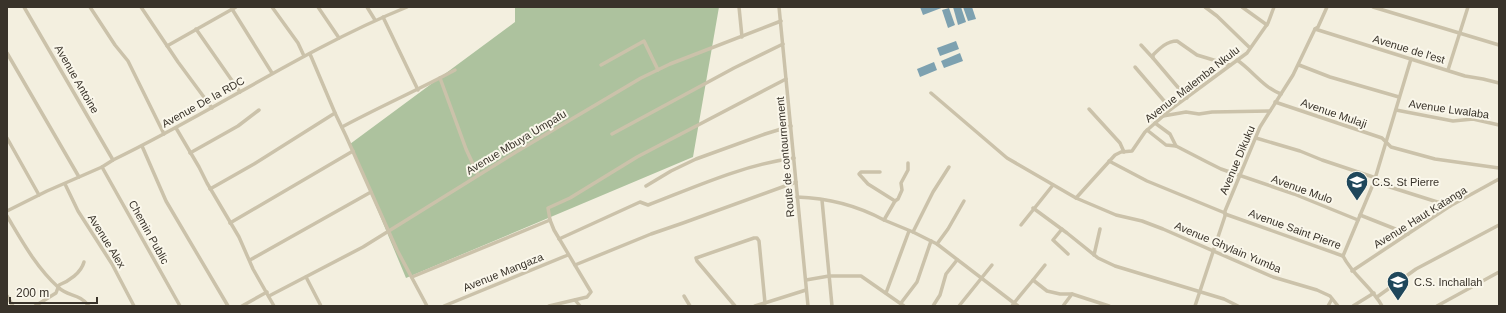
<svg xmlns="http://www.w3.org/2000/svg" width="1506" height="313" font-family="Helvetica,sans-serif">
<rect width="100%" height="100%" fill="#f3efdf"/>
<polygon fill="#adc29e" points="515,7 719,7 693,157 406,278 350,144 515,22"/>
<g fill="#7da1b0">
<polygon points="920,7 944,7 923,15"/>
<polygon points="953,7 961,7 966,22 958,25"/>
<polygon points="963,7 972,7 976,19 968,21"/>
<polygon points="949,8 955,25 948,28 942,10"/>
<polygon points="956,41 959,49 940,56 937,48"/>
<polygon points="960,53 963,61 944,68 941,61"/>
<polygon points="934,62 937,70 920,77 917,69"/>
</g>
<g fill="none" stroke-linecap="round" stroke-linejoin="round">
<g stroke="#cbc2aa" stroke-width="3.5">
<polyline points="24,7 113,160"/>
<polyline points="90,7 115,45 128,61 164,134"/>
<polyline points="141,7 178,62 212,108"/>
<polyline points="272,7 298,43 304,56"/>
<polyline points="318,7 339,38"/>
<polyline points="367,7 375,20"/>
<polyline points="739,7 742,37"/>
<polyline points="779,7 808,306"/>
<polyline points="1205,7 1217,16 1250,48"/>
<polyline points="1242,7 1267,25"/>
<polyline points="1373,7 1499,45"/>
<polyline points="232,9 272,73"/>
<polyline points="383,17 418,90"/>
<polyline points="196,29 240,92"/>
<polyline points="1315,29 1465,76 1483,79 1499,83"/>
<polyline points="1141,45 1153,58"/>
<polyline points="167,46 236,7"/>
<polyline points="7,53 79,177"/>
<polyline points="310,54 335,113 346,136 397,250 427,306"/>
<path d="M1237,60C1253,71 1263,87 1281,94"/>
<polyline points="601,65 644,41 658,70"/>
<polyline points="1299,65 1330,77 1399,97"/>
<polyline points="1135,67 1171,109"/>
<polyline points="1448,70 1468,7"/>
<polyline points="440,78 466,149 478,175"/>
<polyline points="931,93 1007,158 1076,198 1116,215 1142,221 1163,229 1273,277 1317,290 1330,296 1338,306"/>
<path d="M1187,98L1153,58V55C1160,48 1167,41 1177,41L1197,55L1230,65"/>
<polyline points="1275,102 1382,138 1391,147 1435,159 1499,168"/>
<polyline points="1089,109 1120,143 1124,152"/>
<polyline points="1396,110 1453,121 1473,119 1499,125"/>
<polyline points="1163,116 1186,112 1199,114 1212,112 1270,111"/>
<polyline points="1155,123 1170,134 1176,146 1207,162 1221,169 1294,194 1358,220"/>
<path d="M342,127C379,107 418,90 455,70"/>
<polyline points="176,128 199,167 207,183 239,237 253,269 274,306"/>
<polyline points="1147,130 1166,145 1176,146"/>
<polyline points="612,134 734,68 783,44"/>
<polyline points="7,138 39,195"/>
<polyline points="1256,138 1300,151 1322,160 1376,178"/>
<polyline points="142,146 166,201 228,306"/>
<polyline points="190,153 238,126 259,110"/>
<polyline points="1109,161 1147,181 1225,213"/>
<polyline points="102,167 180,306"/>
<polyline points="880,172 861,172 859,174 868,184 895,201"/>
<polyline points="1374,182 1450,206"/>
<polyline points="65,184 78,211 112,264 134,306"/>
<polyline points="646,186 671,171 696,159 765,134 791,126"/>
<polyline points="210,189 254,164 335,113"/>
<path d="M797,197C827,198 858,206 884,220L895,201L898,199L902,190L901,183L908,170V163"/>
<polyline points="1076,198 1115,155 1121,152 1132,151 1145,132 1171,109 1247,53 1268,23 1274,7"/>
<polyline points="822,200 832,306"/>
<polyline points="1033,208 1067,233 1098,258 1115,266 1224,299 1238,306"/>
<path d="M7,211L47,191L102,167L113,160C213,112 304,49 407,7"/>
<polyline points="1225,214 1343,256"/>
<polyline points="1360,215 1408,234"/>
<path d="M7,216C22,241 36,267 58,287C68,297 79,293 89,306"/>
<polyline points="884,220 913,232 933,192 949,167"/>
<polyline points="230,223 353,151"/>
<polyline points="1021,225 1053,185"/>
<polyline points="1062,229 1053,240 1068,254"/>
<polyline points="913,232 937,244 1014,303 1033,280 1047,291 1060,294 1072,294 1109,306"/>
<path d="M559,239L640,202L648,205C695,187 743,165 794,158"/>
<polyline points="937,244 948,229 964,201"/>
<polyline points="1094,255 1100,229"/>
<polyline points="1343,256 1374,182 1411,59"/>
<path d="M1343,256C1353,276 1372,287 1382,306"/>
<polyline points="250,260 371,192"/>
<polyline points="575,265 651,234 683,223 796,182"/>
<polyline points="1352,271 1450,206 1499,179"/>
<polyline points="306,277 321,306"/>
<polyline points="412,277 550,220"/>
<polyline points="806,280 829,276 861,276 904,306"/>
<polyline points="1033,280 1045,265"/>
<polyline points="886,293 909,231"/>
<polyline points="7,296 13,306"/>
<polyline points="269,296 363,247 516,152 641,78 670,64 781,21"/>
<polyline points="684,296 690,306"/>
<polyline points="1377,297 1416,269 1499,225"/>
<polyline points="575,300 580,306"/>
<polyline points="901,303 917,282 931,241"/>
<path d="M35,306L56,293L59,285C69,281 81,273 84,262"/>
<polyline points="242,306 267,292"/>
<polyline points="444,306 568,255"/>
<polyline points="549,306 587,297 591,292 554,230 550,220 548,208 570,198 637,157 786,79"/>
<polyline points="735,306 697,261 696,258 754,238 757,238 759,241 765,303"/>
<polyline points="755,306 806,290"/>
<polyline points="933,306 940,295 946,274 957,260"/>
<polyline points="959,306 992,265"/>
<polyline points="1012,306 1014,303 1018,306"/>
<polyline points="1063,306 1072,294"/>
<polyline points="1195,306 1225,216 1225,211 1260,127 1293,75 1315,29 1318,27 1327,7"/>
<polyline points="1328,306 1332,299"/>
<polyline points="1353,306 1374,293"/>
<polyline points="1437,306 1499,272"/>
</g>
</g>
<defs>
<g id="school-pin" transform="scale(1.15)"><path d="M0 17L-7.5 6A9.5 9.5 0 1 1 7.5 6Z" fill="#1f475b" stroke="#faf7eb"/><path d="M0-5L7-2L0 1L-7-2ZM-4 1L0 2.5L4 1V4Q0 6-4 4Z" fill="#fff"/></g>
</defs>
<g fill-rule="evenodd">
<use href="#school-pin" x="1357" y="182"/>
<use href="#school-pin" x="1398" y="282"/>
</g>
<g text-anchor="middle" stroke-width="4" stroke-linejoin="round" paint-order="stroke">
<g font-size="11" fill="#39332a" stroke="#faf7eb">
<text transform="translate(1409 49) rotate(17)" y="4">Avenue de l'est</text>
<text transform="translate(77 79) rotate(60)" y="4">Avenue Antoine</text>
<text transform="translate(1192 84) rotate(-38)" y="4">Avenue Malemba Nkulu</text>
<text transform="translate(203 102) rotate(-29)" y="4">Avenue De la RDC</text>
<text transform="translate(1449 109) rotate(8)" y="4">Avenue Lwalaba</text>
<text transform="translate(1334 113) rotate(19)" y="4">Avenue Mulaji</text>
<text transform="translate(516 142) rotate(-31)" y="4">Avenue Mbuya Umpafu</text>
<text transform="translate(785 157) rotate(-95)" y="4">Route de contournement</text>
<text transform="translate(1237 160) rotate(-67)" y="4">Avenue Dikuku</text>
<text transform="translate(1302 189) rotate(20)" y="4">Avenue Mulo</text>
<text transform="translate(1420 217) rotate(-32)" y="4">Avenue Haut Katanga</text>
<text transform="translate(1295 229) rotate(20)" y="4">Avenue Saint Pierre</text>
<text transform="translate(149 232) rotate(61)" y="4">Chemin Public</text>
<text transform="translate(107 241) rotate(58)" y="4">Avenue Alex</text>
<text transform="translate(1228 247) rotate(23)" y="4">Avenue Ghylain Yumba</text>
<text transform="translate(503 272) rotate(-22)" y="4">Avenue Mangaza</text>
</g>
<g font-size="11" fill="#39332a" stroke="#faf7eb" text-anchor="start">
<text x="1372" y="186">C.S. St Pierre</text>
<text x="1414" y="286">C.S. Inchallah</text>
</g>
</g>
<rect width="1506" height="313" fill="none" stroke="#39332a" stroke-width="16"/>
<path d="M10 297v6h87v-6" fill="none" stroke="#39332a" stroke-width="2"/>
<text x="16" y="297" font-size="12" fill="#39332a" stroke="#faf7eb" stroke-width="3" paint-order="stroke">200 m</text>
</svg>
